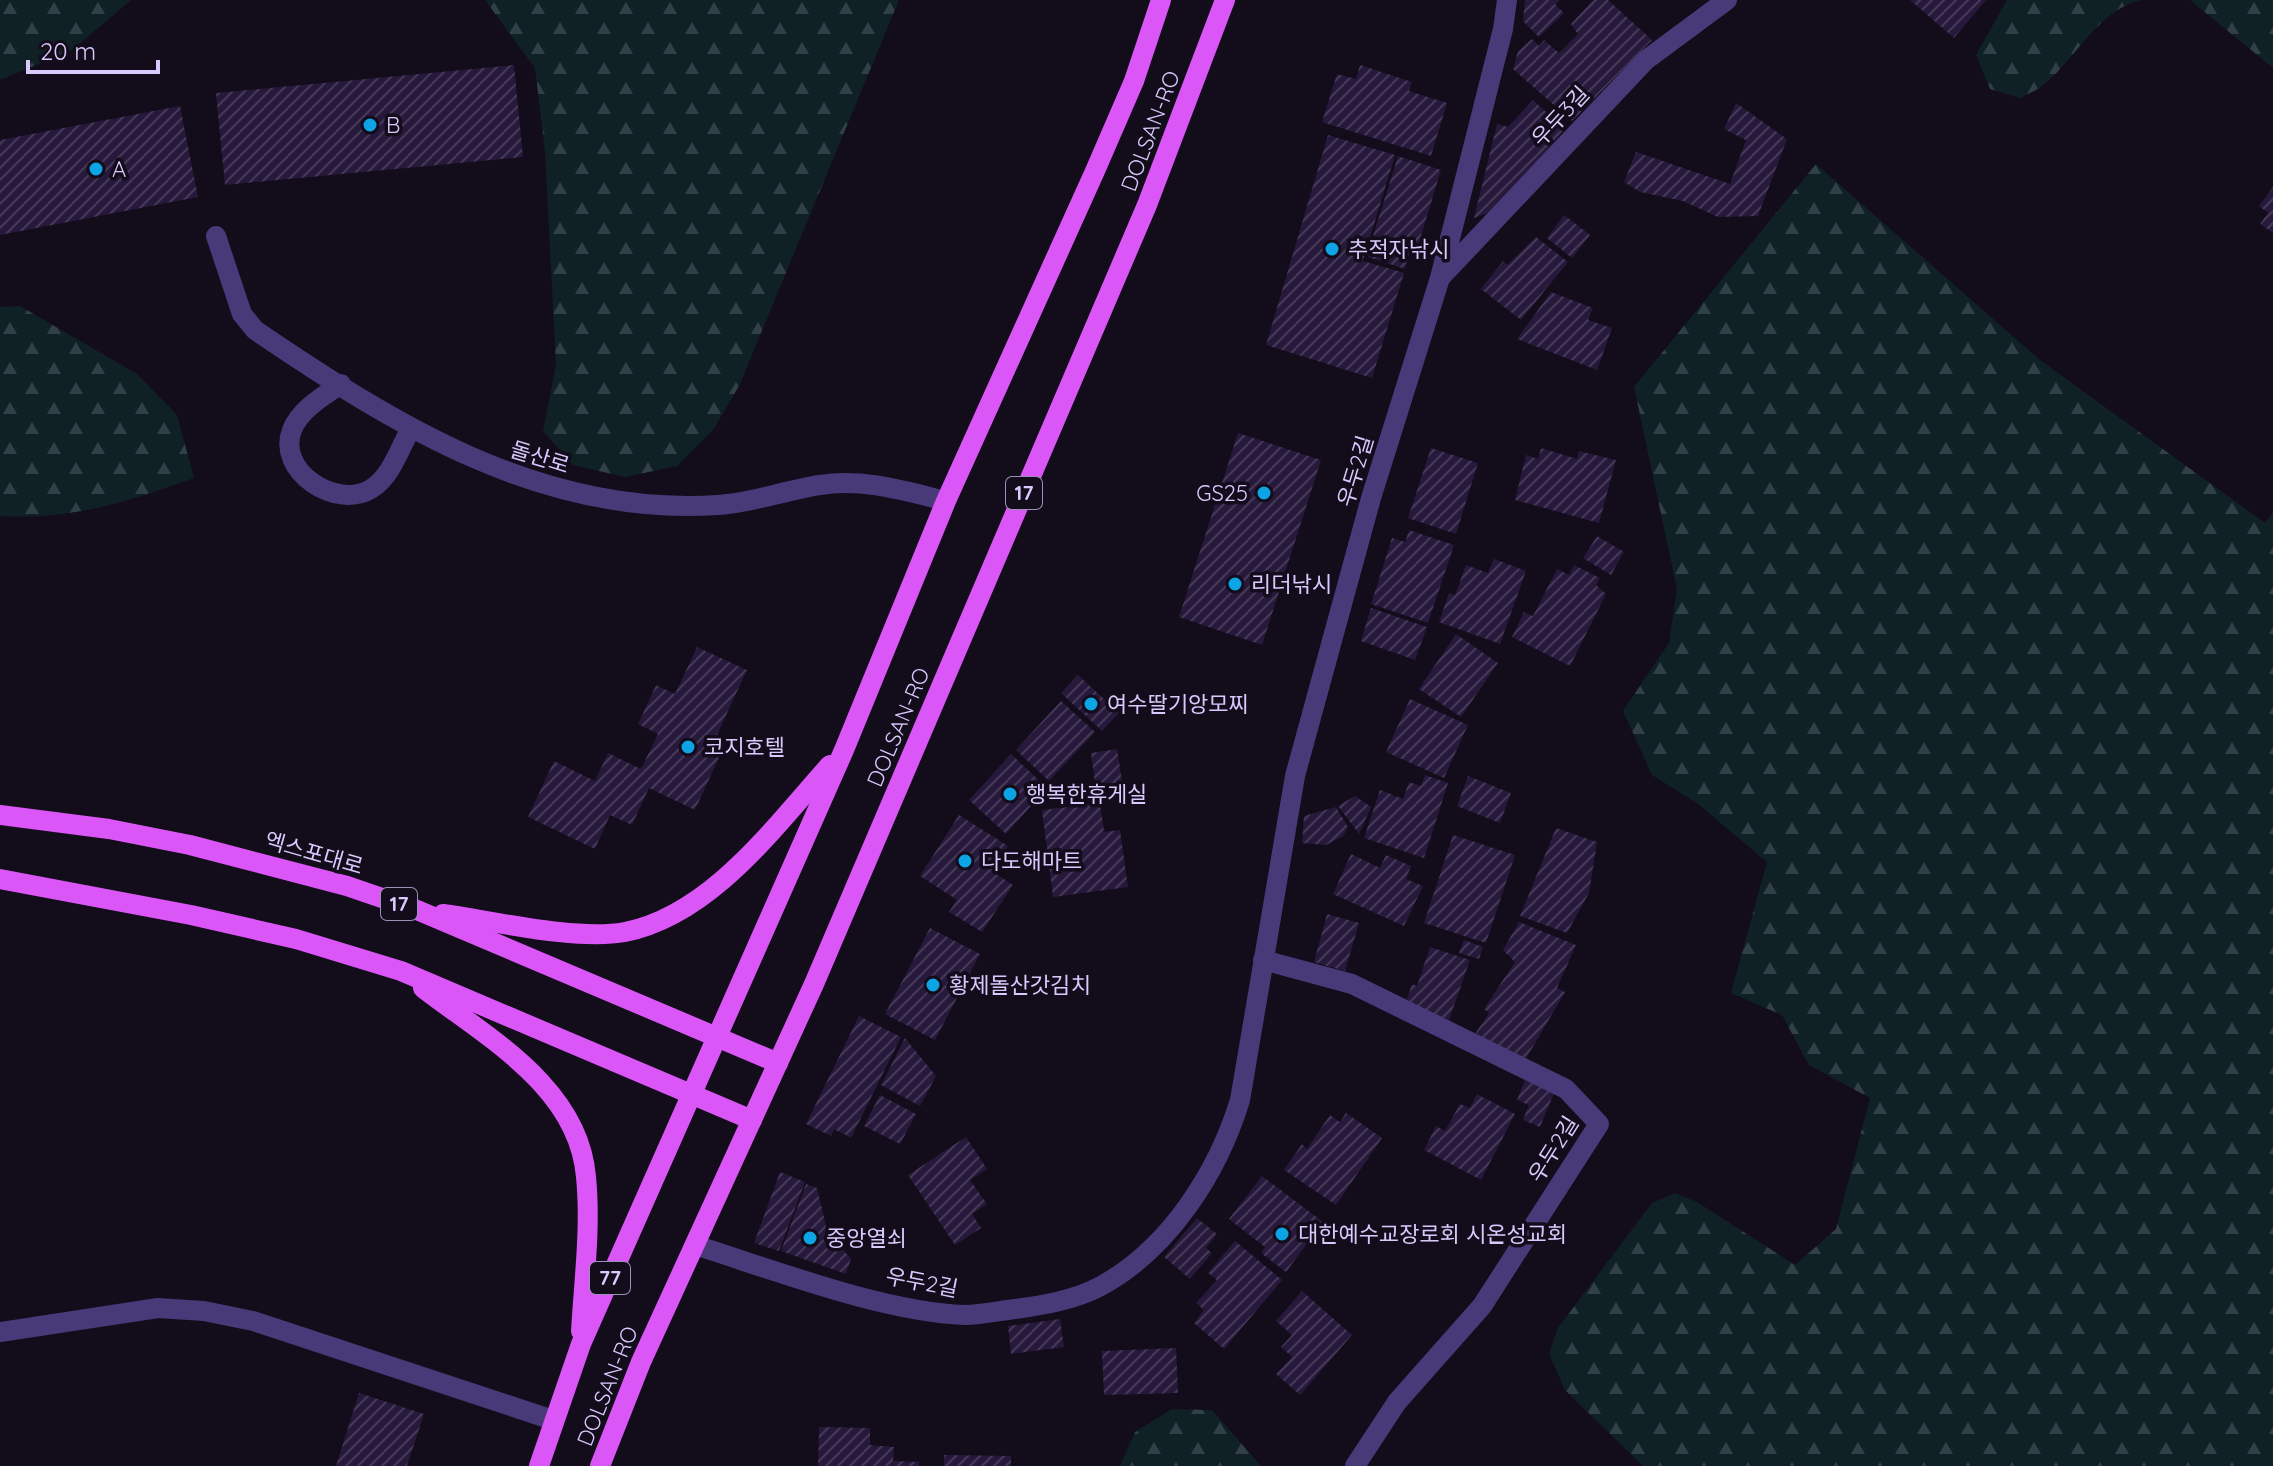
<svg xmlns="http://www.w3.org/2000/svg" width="2273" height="1466" font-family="Quicksand,'Noto Sans KR',sans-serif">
<defs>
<pattern id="forest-firs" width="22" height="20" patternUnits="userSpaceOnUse" patternTransform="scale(2)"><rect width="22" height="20" fill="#0f2125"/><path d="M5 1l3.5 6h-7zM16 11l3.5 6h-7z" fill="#314046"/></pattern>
<pattern id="building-hatch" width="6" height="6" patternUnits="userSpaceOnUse" patternTransform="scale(2)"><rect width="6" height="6" fill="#27193b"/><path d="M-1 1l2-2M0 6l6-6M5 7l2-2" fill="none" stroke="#463958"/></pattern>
</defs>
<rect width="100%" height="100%" fill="#120c1b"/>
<g fill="url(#forest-firs)">
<polygon points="0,0 131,0 72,50 0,80"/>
<polygon points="485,0 899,0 739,386 713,430 677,466 625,477 573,465 543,431 556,365 545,151 535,68"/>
<path d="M2007,0H2143C2099,7 2075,61 2042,86C2036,91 2027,94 2020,98L1990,89L1976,55Z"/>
<polygon points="2190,0 2273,0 2273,68"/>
<polygon points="1816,164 2040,360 2265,523 2273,513 2273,1466 1643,1466 1565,1390 1549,1354 1558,1328 1652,1203 1675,1193 1697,1202 1795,1265 1836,1229 1870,1098 1809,1065 1782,1015 1731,993 1767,862 1698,804 1652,775 1623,711 1669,643 1677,589 1634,387"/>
<path d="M20,306L137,374L177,415L194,478C127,502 72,520 0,516V307Z"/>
<polygon points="1172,1409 1212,1410 1261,1466 1120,1466 1135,1432"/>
</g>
<g fill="url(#building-hatch)">
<polygon points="1525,0 1559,0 1555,4 1564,13 1539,37 1523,21"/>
<polygon points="1593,0 1608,0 1652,40 1572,121 1513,69 1518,51 1532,39 1539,46 1544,40 1559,53 1578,34 1571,24"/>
<polygon points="1910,0 1986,0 1954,38"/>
<polygon points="514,65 523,157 225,185 216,93"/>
<polygon points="1360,65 1412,82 1409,91 1447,103 1431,156 1322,122 1337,74 1356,79"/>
<polygon points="1533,100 1565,129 1497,210 1474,218 1497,124 1508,127"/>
<polygon points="1736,103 1787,139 1758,216 1718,217 1683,201 1640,192 1624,182 1636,152 1730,184 1746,140 1724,129"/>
<polygon points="180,106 198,197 0,235 0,140"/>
<polygon points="1328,135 1395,155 1363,261 1404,273 1372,378 1266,345"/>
<polygon points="1398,156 1441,170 1417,249 1373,236"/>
<polygon points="2273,187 2273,233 2260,224 2268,213 2259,206"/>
<polygon points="1564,215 1590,235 1572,258 1547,238"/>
<polygon points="1536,237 1568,262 1521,320 1481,289 1503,261 1507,265"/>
<polygon points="1373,240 1410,251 1405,269 1368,257"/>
<polygon points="1551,292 1593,308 1588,320 1612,328 1597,370 1517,339"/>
<polygon points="1238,433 1321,460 1262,645 1179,617"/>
<polygon points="1431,448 1478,463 1456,534 1408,518"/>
<polygon points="1541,448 1577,459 1579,451 1616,460 1599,523 1515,500 1526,455 1538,459"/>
<polygon points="1409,530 1454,545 1428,623 1371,604 1392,538 1405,542"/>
<polygon points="1597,536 1624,552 1611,575 1583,558"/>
<polygon points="1494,559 1526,571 1500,644 1439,622 1449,593 1455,595 1466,565 1488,573"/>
<polygon points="1574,565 1600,578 1596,585 1606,594 1570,666 1512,637 1524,612 1533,616 1557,569 1569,575"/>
<polygon points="1371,608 1427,627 1415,660 1361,641"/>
<polygon points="1456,634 1498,663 1461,717 1419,689"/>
<polygon points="697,647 747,670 717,735 727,740 695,810 649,788 632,825 610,815 595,849 528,817 554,761 595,781 608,753 641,769 658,734 638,724 656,685 675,694"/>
<polygon points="1078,675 1119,713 1102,731 1061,693"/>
<polygon points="1410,699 1468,725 1444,778 1386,752"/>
<polygon points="1061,701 1095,732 1049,781 1016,750"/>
<polygon points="1117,749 1123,787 1096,791 1091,753"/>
<polygon points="1011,754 1047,788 1006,834 969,800"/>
<polygon points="1425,775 1448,783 1424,858 1364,838 1380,790 1403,799 1409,782 1421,786"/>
<polygon points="1468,776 1511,793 1500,823 1457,806"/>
<polygon points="1355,796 1371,807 1359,834 1338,806"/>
<polygon points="1100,803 1104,832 1120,830 1128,887 1053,897 1042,810"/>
<polygon points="1336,807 1348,827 1343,836 1326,845 1302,843 1304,816"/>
<polygon points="959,815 1008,846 993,872 1013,885 982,932 949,912 957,900 920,876"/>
<polygon points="1556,828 1597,842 1589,893 1567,933 1520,916"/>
<polygon points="1453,835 1515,855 1486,943 1424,923"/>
<polygon points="1351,854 1380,868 1386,855 1411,866 1406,879 1423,886 1404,926 1333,894"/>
<polygon points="1327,914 1359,923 1345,971 1314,962"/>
<polygon points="1519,922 1576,945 1557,988 1565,992 1524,1062 1473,1037 1489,1013 1484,1009 1515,962 1503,950"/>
<polygon points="930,928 980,954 935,1040 885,1014"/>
<polygon points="1464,940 1483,947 1479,959 1459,953"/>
<polygon points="1430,947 1470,960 1449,1020 1405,1005 1412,984 1417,986"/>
<polygon points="859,1016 901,1037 851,1138 834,1129 831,1136 806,1124"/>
<polygon points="905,1038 936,1076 920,1106 881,1085"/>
<polygon points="1525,1080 1554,1093 1540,1127 1523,1120 1529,1105 1517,1100"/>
<polygon points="1477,1094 1515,1114 1481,1180 1424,1150 1436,1126 1445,1131 1460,1104 1470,1108"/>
<polygon points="880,1095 916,1114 900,1144 864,1126"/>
<polygon points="1346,1113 1382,1138 1336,1205 1284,1170 1302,1144 1307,1149 1330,1115 1340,1122"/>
<polygon points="966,1137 987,1169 970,1180 987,1204 972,1214 981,1228 955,1245 908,1175"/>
<polygon points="780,1172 805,1182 779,1251 754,1243"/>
<polygon points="1262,1176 1323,1222 1286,1272 1261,1253 1265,1247 1229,1219"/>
<polygon points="806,1184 817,1188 827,1230 851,1259 846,1274 781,1251"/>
<polygon points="1197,1218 1217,1234 1206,1248 1212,1253 1190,1279 1164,1257"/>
<polygon points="1235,1241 1282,1280 1224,1349 1194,1323 1204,1310 1196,1303 1217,1280 1208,1273"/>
<polygon points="1302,1291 1352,1335 1300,1395 1276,1374 1292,1357 1281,1347 1292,1335 1276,1321"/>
<polygon points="1060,1319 1064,1347 1011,1354 1008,1326"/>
<polygon points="1176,1348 1178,1393 1104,1395 1102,1351"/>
<polygon points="359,1393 424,1414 407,1466 336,1466"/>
<polygon points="819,1427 870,1428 870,1445 894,1447 893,1461 919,1462 919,1466 818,1466"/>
<polygon points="944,1455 1011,1456 1011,1466 944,1466"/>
</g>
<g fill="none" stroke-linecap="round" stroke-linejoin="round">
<g stroke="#483978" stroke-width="20">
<path d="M216,236L242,314L255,330C395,425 542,517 718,505C753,503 786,490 820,485C863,478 905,491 946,501"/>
<polyline points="1440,278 1646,60 1727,0"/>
<path d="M341,384C324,396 300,409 292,430C276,471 336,510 371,489C391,477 400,448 411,428"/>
<polyline points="1263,960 1352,984 1566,1089 1599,1124 1482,1306 1397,1402 1355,1466"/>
<path d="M695,1245C774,1270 883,1312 965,1315C979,1315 994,1312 1008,1310C1039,1306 1073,1301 1101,1286C1170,1248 1218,1172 1240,1100L1295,776L1371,498L1440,278L1503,29L1507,0"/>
<polyline points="0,1332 158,1308 204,1311 253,1321 553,1420"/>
</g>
<g stroke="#db56f6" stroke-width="20">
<polyline points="0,815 109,829 190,845 347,886 417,910 778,1063"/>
<polyline points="0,879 191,915 296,939 401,971 752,1120"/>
<path d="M443,914C494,921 576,941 625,932C711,915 775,826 830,765"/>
<path d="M423,988C486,1037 579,1087 586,1177C591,1227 584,1280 581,1331"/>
<polyline points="539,1466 581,1344 844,750 946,501 1095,171 1134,81 1161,0"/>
<polyline points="600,1466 641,1362 814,984 1147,205 1225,0"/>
</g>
</g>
<g fill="#0ca4e5" stroke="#120c1b" stroke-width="3">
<circle cx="370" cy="125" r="8"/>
<circle cx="96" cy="169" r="8"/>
<circle cx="1332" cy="249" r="8"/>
<circle cx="1264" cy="493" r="8"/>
<circle cx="1235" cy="584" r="8"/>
<circle cx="1091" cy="704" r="8"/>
<circle cx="688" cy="747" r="8"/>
<circle cx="1010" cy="794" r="8"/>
<circle cx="965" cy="861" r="8"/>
<circle cx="933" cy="985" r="8"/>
<circle cx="1282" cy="1234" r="8"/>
<circle cx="810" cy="1238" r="8"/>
</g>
<g text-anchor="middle" stroke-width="7" stroke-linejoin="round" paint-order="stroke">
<g fill="#120c1b" stroke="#9d90b8" stroke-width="2">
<rect x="1006" y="477" width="36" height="32" rx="6"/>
<rect x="381" y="888" width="36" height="32" rx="6"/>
<rect x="590" y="1262" width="40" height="32" rx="6"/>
</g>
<g font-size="20" font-weight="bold" fill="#d9c9fc">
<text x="1024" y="500">17</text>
<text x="399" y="911">17</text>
<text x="610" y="1285">77</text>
</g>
<g font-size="22" fill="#d9c9fc" stroke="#120c1b">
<text transform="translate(1560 116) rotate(-47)" y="8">우두3길</text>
<text transform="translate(1150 131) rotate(-69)" y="8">DOLSAN-RO</text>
<text transform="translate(540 457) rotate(17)" y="8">돌산로</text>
<text transform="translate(1355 471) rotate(-73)" y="8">우두2길</text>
<text transform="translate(898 727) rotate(-67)" y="8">DOLSAN-RO</text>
<text transform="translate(314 853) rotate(16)" y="8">엑스포대로</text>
<text transform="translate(1553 1149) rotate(-58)" y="8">우두2길</text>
<text transform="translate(922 1282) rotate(11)" y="8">우두2길</text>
<text transform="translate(607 1386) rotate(-68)" y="8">DOLSAN-RO</text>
</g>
<g font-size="22" fill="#d9c9fc" stroke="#120c1b" text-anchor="start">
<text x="386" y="133">B</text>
<text x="112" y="177">A</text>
<text x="1348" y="257">추적자낚시</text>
<text x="1248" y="501" text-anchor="end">GS25</text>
<text x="1251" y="592">리더낚시</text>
<text x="1107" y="712">여수딸기앙모찌</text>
<text x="704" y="755">코지호텔</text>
<text x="1026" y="802">행복한휴게실</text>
<text x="981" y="869">다도해마트</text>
<text x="949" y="993">황제돌산갓김치</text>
<text x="1298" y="1242">대한예수교장로회 시온성교회</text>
<text x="826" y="1246">중앙열쇠</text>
</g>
</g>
<path d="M28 60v12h130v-12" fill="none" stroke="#d9c9fc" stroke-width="4"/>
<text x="40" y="60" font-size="24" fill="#d9c9fc" stroke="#120c1b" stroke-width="6" paint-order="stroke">20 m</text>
</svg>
